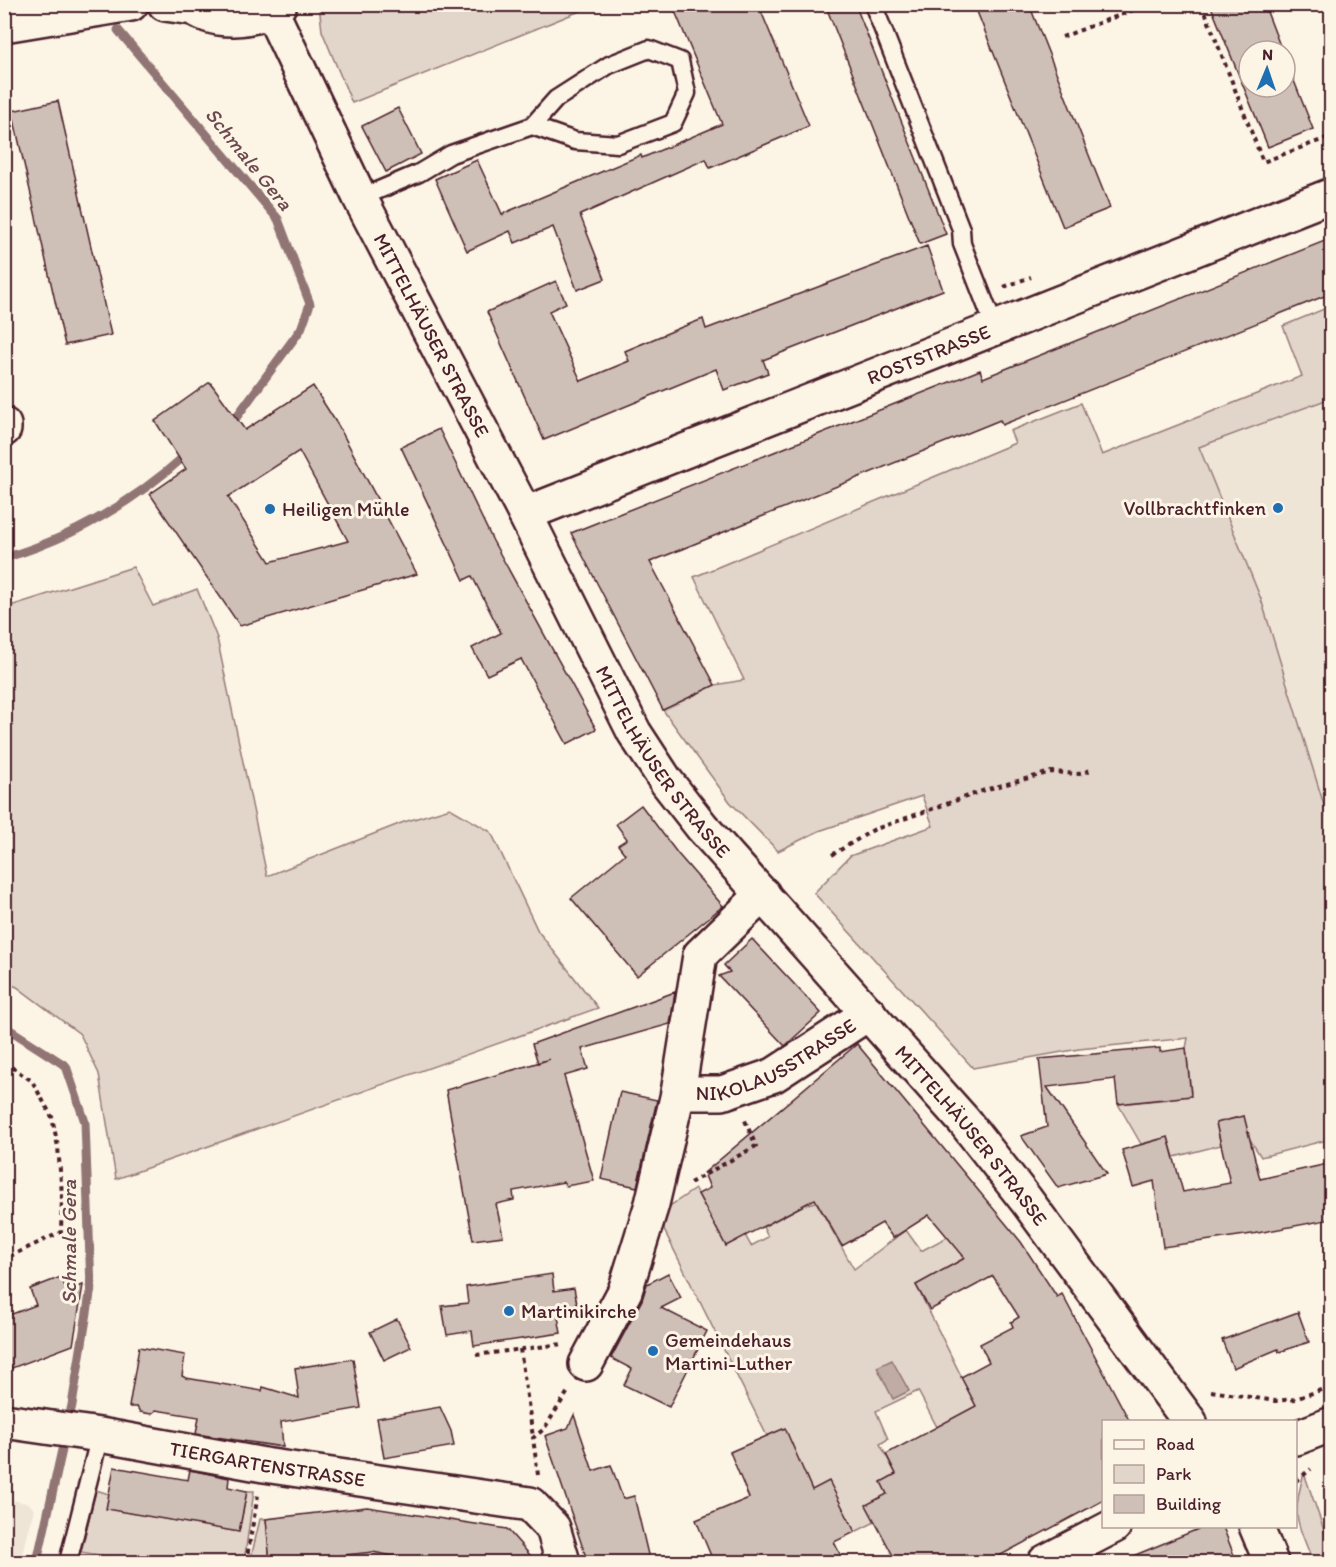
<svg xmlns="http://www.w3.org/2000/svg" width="1336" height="1567" font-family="Itim,sans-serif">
<rect width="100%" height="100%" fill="#fcf5e5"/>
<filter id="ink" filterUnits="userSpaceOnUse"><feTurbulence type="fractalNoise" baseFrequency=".0167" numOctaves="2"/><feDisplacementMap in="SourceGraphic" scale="12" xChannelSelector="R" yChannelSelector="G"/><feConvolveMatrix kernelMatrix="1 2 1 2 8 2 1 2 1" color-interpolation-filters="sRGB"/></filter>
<g filter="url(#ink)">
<g fill="#eee5d7">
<polygon points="1331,398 1331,828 1261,599 1199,446"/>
<polygon points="5,1498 30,1504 34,1510 21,1562 5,1562"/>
</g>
<g fill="#e2d5ca" stroke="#967a7a" stroke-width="1.5">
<polygon points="319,5 319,4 595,5 352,103 322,31"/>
<polygon points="1331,306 1331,398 1199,447 1261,599 1331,828 1331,1139 1261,1157 1249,1138 1243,1116 1216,1123 1221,1145 1174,1157 1168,1137 1141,1144 1118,1104 1169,1099 1169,1095 1191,1092 1186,1048 1188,1038 1079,1049 973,1068 814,893 850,856 933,826 922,796 819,831 778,851 730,802 663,710 715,685 744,680 694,577 1015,443 1010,431 1081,403 1102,455 1302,376 1283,326"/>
<polygon points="133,567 153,606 197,589 217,638 267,876 404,822 450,808 491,832 538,931 598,1008 116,1179 99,1074 80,1034 17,987 5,982 4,608"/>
<polygon points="695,1189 726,1246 745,1235 751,1246 768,1237 763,1227 804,1205 816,1202 854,1269 906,1230 921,1251 947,1237 975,1248 962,1256 963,1259 916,1285 976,1406 937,1427 918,1391 876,1411 888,1439 880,1444 896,1474 881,1482 887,1494 875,1522 855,1532 812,1490 784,1429 767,1436 664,1230 664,1210"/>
<path d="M1304,1473L1331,1550V1562H1313C1297,1520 1291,1518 1304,1473Z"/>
<polygon points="96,1490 109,1494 107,1509 239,1532 247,1491 254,1491 244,1562 140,1562 81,1552"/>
<polygon points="260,1519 266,1519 270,1562 250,1562"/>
<polygon points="373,1552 427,1562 284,1562"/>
</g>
<polygon fill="#c0aca5" stroke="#917474" stroke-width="1.5" points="892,1360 909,1391 893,1399 877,1367"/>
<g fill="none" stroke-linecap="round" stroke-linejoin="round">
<g stroke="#917474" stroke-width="9">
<polyline points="118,30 278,219 310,304 301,329 235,419 227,425"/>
<path d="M4,558C73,538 135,501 188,453"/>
<polyline points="4,1026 66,1066 85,1122 91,1288 72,1405 37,1562"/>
</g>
</g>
<g fill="#cfc0b7" stroke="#4a1f2b" stroke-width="1.5" fill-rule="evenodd">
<polygon points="672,4 758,4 809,126 710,168 706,159 580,215 605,279 577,290 553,227 515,243 510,231 467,251 435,179 477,160 503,216 502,214 641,155 642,158 722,124"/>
<polygon points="825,4 855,4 946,234 920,244"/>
<polygon points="974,4 1029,4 1110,208 1063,227"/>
<polygon points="1210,4 1264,4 1282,51 1249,51 1249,87 1285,87 1285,58 1313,129 1268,147"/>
<polygon points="58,101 111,335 65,345 12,111"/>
<polygon points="398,108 421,154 386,172 362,126"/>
<polygon points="1332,238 1332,293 1002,425 1000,420 650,562 715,685 663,710 571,533 980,370 983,378"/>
<polygon points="927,246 943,290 763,360 768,373 724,390 716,369 544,440 487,312 556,281 566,303 549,311 581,381 629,361 625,351 682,327 703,319 706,329"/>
<path d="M210,382L245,430L313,386L339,427L417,574L240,626L150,494L186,469L155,421ZM299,451L348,541L270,562L228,497Z"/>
<polygon points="439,429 493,541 596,729 567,744 521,659 487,675 472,648 501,633 472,576 464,580 401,447"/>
<polygon points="641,805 678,854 723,906 637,976 571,898 625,854 618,845 627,839 616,824"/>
<polygon points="752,939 821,1013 785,1046 719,976 730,972 724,965"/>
<polygon points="675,992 670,1024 582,1049 588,1069 564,1076 594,1181 566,1186 564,1182 513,1191 514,1200 496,1204 503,1236 473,1240 446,1090 550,1059 538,1063 532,1044"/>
<polygon points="857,1044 1021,1242 1057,1297 1062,1294 1130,1422 1104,1422 1104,1500 986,1563 897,1563 866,1505 887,1494 881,1482 896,1474 886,1454 976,1406 961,1377 989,1362 980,1344 1013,1327 1011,1322 1019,1317 993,1276 930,1310 916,1285 965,1258 929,1215 893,1238 882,1223 842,1246 815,1199 726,1246 698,1194 710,1188 704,1173"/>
<polygon points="1160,1048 1160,1052 1186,1048 1191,1096 1118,1104 1115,1079 1047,1087 1107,1174 1058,1188 1021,1136 1047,1127 1039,1059"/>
<polygon points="620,1092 657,1100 637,1187 601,1179"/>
<polygon points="1244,1116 1260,1179 1332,1163 1332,1219 1252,1234 1163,1247 1154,1181 1133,1187 1122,1150 1168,1137 1183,1192 1230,1183 1216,1123"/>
<polygon points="668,1273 681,1298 661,1308 707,1331 669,1407 624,1385 632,1369 611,1358 642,1300 647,1284"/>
<polygon points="552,1274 554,1291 574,1288 579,1314 558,1317 561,1333 474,1346 472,1331 447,1335 442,1306 468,1303 466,1287"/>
<polygon points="61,1277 67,1291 83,1285 73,1345 4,1371 4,1317 36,1305 30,1289"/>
<polygon points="1298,1312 1309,1342 1279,1352 1278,1349 1233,1368 1222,1340"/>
<polygon points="397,1319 411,1347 384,1360 370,1332"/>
<polygon points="139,1347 185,1355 182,1376 186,1378 262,1391 263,1387 299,1398 295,1368 353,1359 361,1408 281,1422 283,1447 196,1434 199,1417 156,1410 151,1414 140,1412 137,1407 129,1407"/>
<polygon points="440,1407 451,1431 454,1446 384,1458 377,1418"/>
<polygon points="574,1415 593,1471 611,1465 623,1499 634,1496 650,1563 588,1563 545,1436 568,1428"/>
<polygon points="785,1428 812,1490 829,1481 855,1532 834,1542 841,1556 828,1563 714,1563 696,1520 749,1498 730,1452"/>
<polygon points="114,1467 188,1480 190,1470 229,1478 228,1487 247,1491 239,1532 106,1509"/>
<polygon points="367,1507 507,1529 537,1563 427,1563 373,1552 270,1563 266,1519"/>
<polygon points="1203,1527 1223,1527 1237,1563 1116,1563"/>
</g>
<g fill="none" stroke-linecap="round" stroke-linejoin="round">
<g stroke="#4a1f2b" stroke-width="21">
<g id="service">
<polyline points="873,4 961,229 962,244 995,328"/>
<polyline points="360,198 419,173 451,154 532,126 556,99 609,65 649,49 680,61 687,93 673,123 618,144 575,141 532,126"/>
<polyline points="68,1562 100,1435"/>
</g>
</g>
<g stroke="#4a1f2b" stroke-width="38">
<g id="minor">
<polyline points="4,425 4,429"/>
<path id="s1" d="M525,514L1332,195"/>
<path id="s2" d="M678,1093H722L774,1075L869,1013"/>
<polyline points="586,1364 625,1291 652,1204 678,1093 700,955 763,894"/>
<path id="s3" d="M4,1421L100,1435L264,1465L530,1504L553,1528L563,1562"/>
<polyline points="1045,1562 1114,1526"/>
</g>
</g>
<g stroke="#4a1f2b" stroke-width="38">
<g id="tertiary">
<polyline points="165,4 193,8"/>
<polyline points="4,25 131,4"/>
<polyline points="1296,1438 1332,1424"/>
</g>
</g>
<g stroke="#4a1f2b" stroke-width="38">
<g id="secondary">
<path d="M189,4C214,26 255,22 280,4"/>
<path id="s4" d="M269,12L278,25L360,198L525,514L634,732L666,781L702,827L964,1121L1026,1200L1190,1422"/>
<polyline points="1256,1526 1271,1562"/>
</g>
</g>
<g stroke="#4a1f2b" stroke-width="4" stroke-dasharray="4.5 4.5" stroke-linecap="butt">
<polyline points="1202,4 1263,162 1332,136"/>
<polyline points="1062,37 1149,4"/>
<polyline points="1004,287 1031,277"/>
<polyline points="832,855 873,830 988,789 1051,772 1079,774 1091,770"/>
<polyline points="4,1062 32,1081 52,1117 58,1147 62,1194 61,1232 4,1259"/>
<polyline points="690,1183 756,1146 744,1118"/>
<polyline points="520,1349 533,1437"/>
<polyline points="476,1355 562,1344"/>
<polyline points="1211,1391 1275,1401 1295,1399 1332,1386"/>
<polyline points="538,1475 533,1438 544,1429 569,1390"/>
<polyline points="1296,1481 1311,1469"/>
<polyline points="246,1562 258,1495"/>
</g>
<use href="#service" stroke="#fcf5e5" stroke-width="16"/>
<use href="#minor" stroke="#fcf5e5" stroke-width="33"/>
<use href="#tertiary" stroke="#fcf5e5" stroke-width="33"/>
<use href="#secondary" stroke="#fcf5e5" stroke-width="33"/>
<polyline stroke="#4a1f2b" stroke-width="1.5" points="4,9 21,4"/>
</g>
</g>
<g fill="#1f6fb2" stroke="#fcf5e5" stroke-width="2">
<circle cx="1278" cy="508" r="6"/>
<circle cx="270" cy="509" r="6"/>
<circle cx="509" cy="1311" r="6"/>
<circle cx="653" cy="1351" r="6"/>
</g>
<g text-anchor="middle" stroke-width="6" stroke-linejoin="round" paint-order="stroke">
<g font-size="20" fill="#4a1f2b" stroke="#fcf5e5">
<text dy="7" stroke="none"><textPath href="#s4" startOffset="362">MITTELHÄUSER STRASSE</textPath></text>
<text dy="7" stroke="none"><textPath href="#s1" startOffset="434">ROSTSTRASSE</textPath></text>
<text dy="7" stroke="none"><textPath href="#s4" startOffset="848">MITTELHÄUSER STRASSE</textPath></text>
<text dy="7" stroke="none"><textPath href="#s2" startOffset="106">NIKOLAUSSTRASSE</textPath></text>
<text dy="7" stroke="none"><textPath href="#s4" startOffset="1334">MITTELHÄUSER STRASSE</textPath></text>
<text dy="7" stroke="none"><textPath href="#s3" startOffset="267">TIERGARTENSTRASSE</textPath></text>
</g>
<g font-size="20" fill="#4a1f2b" stroke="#fcf5e5" text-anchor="start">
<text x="1266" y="515" text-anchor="end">Vollbrachtfinken</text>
<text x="282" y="516">Heiligen Mühle</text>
<text x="521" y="1318">Martinikirche</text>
<text x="665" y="1347">Gemeindehaus<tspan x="665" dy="23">Martini-Luther</tspan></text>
</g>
<g font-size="21" font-style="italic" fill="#6d4950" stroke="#fcf5e5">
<text transform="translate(249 159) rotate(51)" y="7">Schmale Gera</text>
<text transform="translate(69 1242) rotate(-90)" y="7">Schmale Gera</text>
</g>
</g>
<rect width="1336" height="1567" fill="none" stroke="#fcf5e5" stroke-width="24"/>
<rect x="12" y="12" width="1312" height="1543" fill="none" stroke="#4a1f2b" stroke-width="2" filter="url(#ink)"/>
<rect x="1102" y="1420" width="195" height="108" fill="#fcf5e5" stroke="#b59f9b" stroke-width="1.5"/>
<rect x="1114" y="1440" width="30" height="9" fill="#fcf5e5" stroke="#b59f9b" stroke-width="1.5"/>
<text x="1156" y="1450" font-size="18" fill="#4a1f2b">Road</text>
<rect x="1114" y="1465" width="30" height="18" fill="#e2d5ca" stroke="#b59f9b" stroke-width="1.5"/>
<text x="1156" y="1480" font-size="18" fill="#4a1f2b">Park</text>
<rect x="1114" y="1495" width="30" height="18" fill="#cfc0b7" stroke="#b59f9b" stroke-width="1.5"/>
<text x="1156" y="1510" font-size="18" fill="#4a1f2b">Building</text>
<g transform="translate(1267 69) rotate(2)"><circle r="28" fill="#fcf5e5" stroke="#b59f9b" stroke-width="1.5"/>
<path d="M0-4.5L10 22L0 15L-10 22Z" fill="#1f6fb2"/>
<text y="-9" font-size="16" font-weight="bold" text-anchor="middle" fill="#4a1f2b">N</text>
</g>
</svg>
